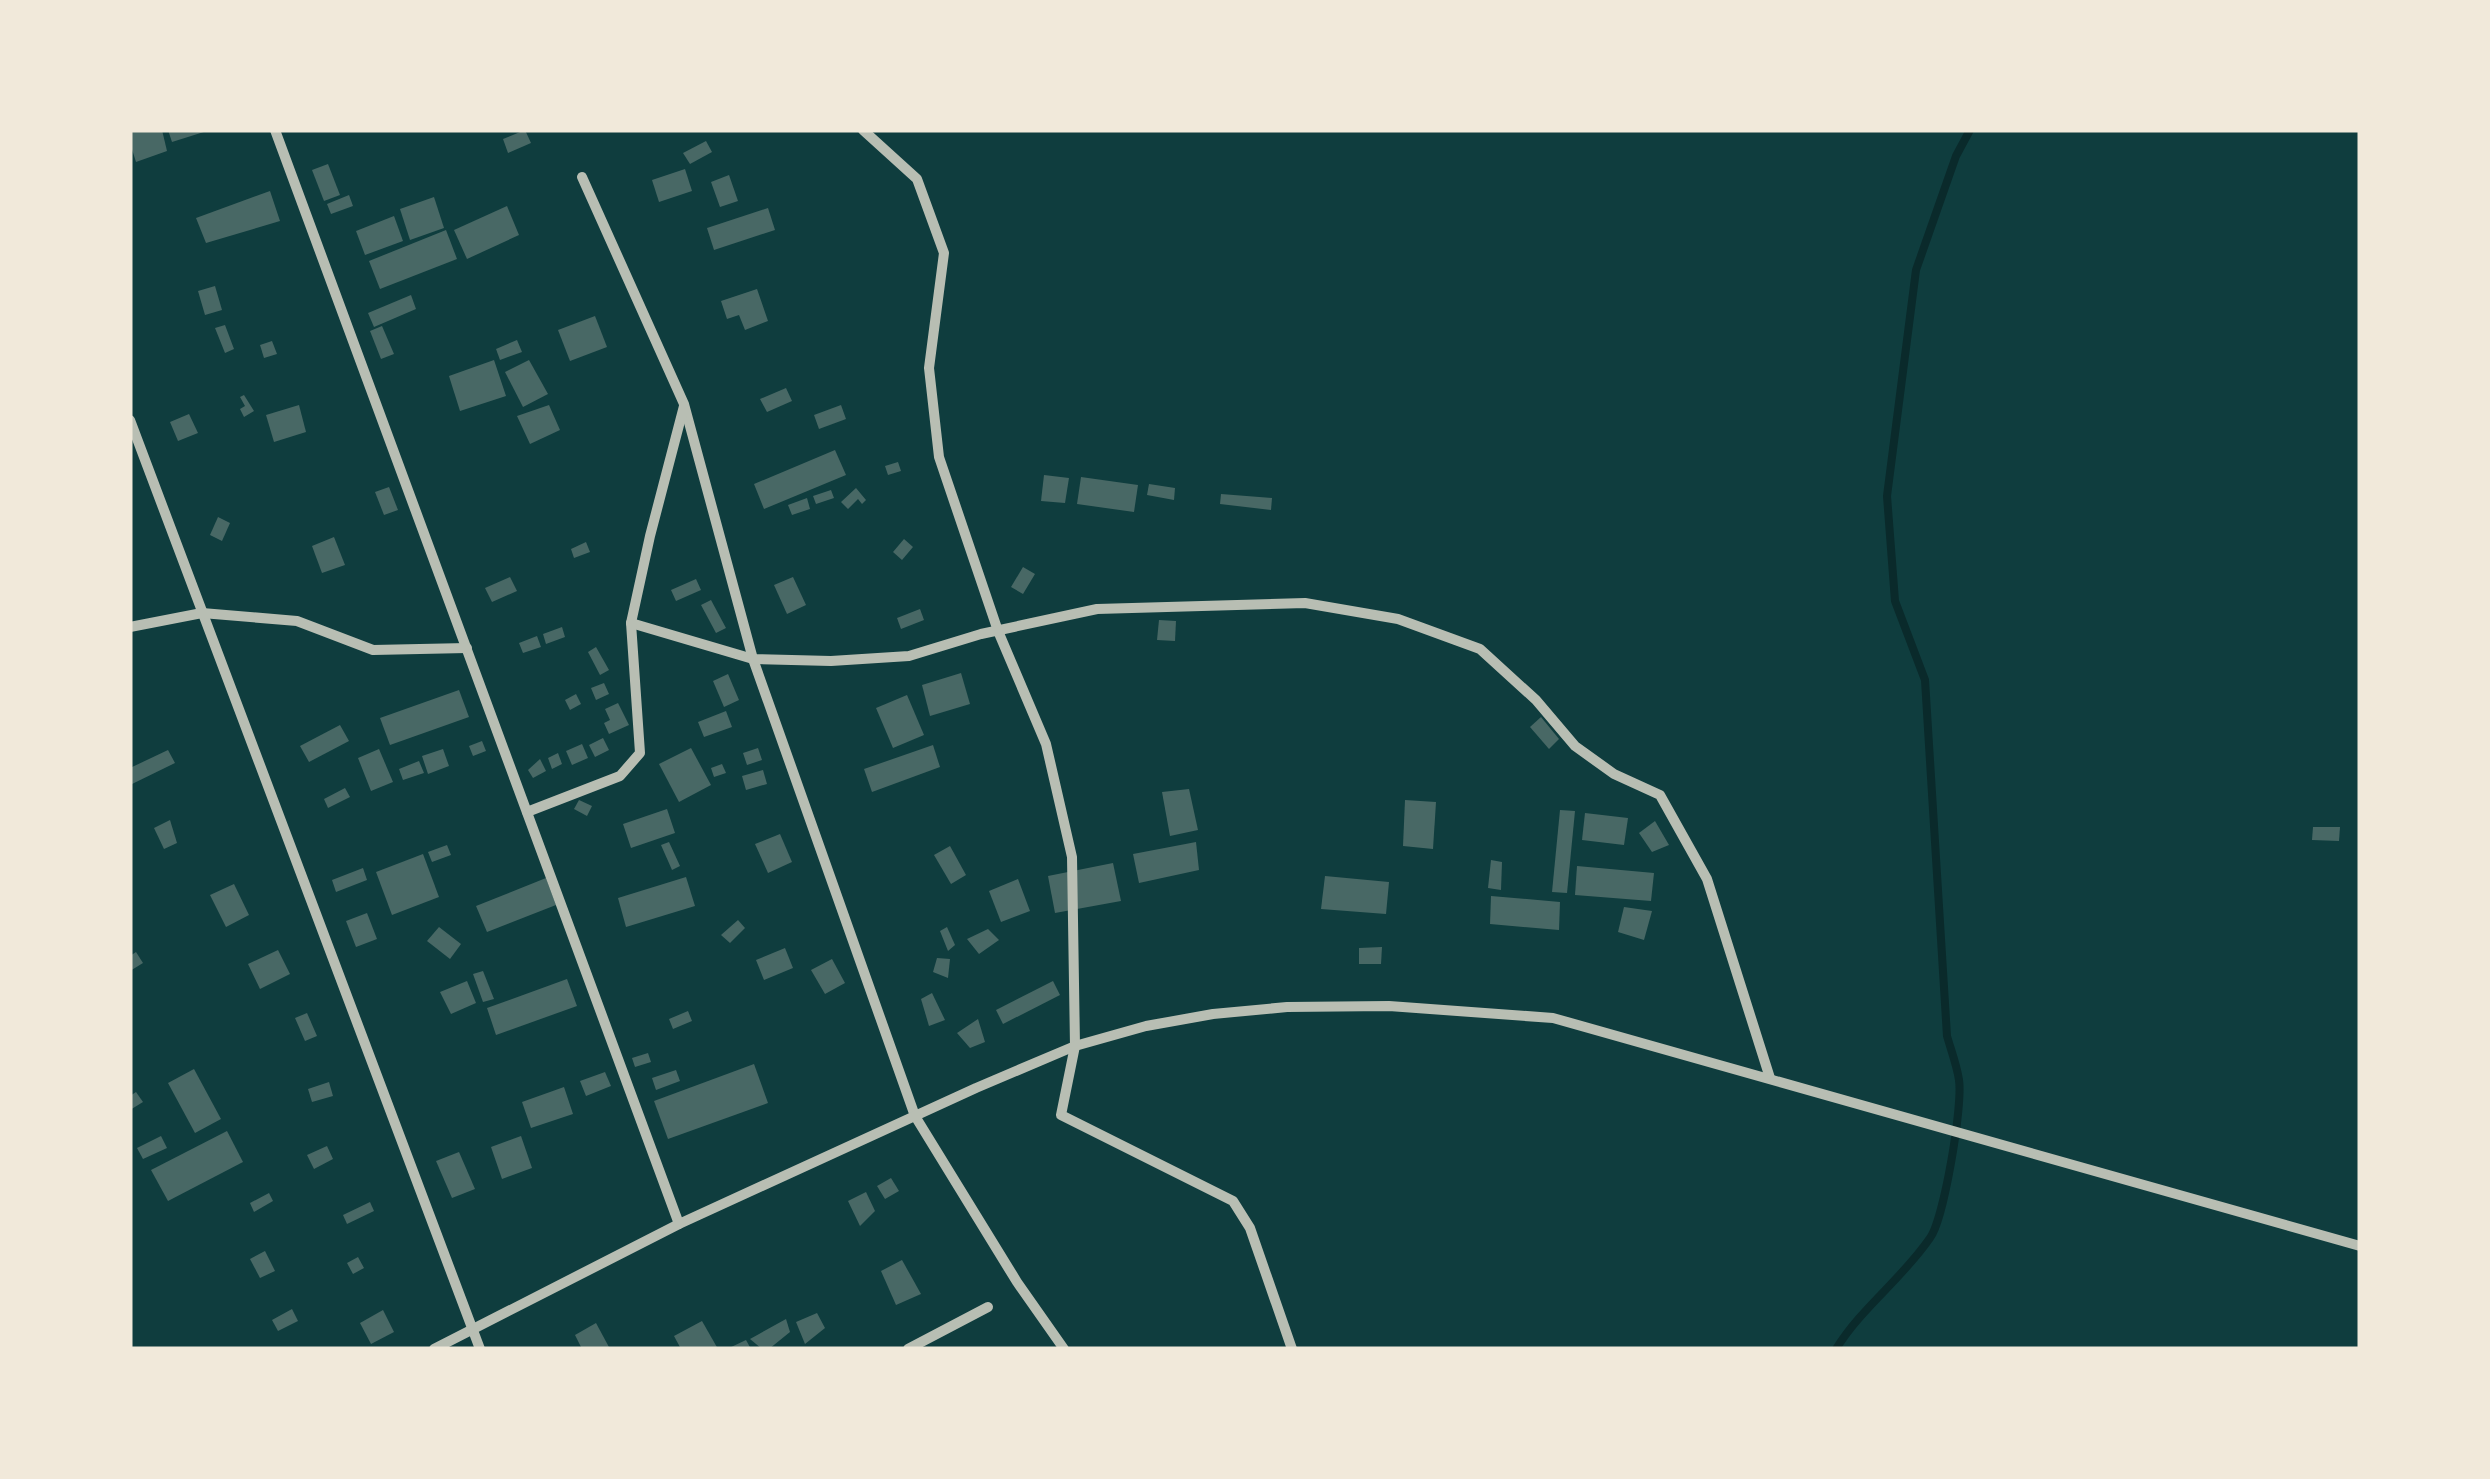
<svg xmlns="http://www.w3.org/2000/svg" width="2490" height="1479" font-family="Lato,sans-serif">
<rect width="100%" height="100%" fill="#0f3d3e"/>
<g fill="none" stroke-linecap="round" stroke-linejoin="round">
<path stroke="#0a2a2b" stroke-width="8" d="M1836,1349C1862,1307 1902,1279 1930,1238C1944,1219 1963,1105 1959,1080C1957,1066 1951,1050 1947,1036L1925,680L1895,601L1887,496L1916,270L1956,156L1970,130"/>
</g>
<g fill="#486865">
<polygon points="136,130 162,130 167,151 136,162 130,143 130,132"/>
<polygon points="168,130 207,130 207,131 172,142"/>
<polygon points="525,130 531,143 508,153 503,139"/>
<polygon points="706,141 712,152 690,164 683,153"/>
<polygon points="328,164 340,195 324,201 312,170"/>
<polygon points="685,169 692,191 659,202 652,180"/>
<polygon points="729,175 738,201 720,207 711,182"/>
<polygon points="270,191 280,221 206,243 196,218"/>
<polygon points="349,195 353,206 331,214 327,204"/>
<polygon points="434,197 444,228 410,240 400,209"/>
<polygon points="507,206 519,235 467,259 454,230"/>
<polygon points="768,208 775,230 714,250 707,228"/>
<polygon points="394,216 403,241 365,255 356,231"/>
<polygon points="446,230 457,259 380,289 369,261"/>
<polygon points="215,286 222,310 205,315 198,291"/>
<polygon points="757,289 768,321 745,330 739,315 727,319 721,301"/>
<polygon points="411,295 416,309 374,327 368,313"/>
<polygon points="595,316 607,347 570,361 558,330"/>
<polygon points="225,325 234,349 225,353 215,328"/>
<polygon points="382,326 394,354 381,359 370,331"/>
<polygon points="517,340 522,352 500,360 496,349"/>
<polygon points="272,341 277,354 264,358 260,345"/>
<polygon points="494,360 506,396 460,411 449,376"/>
<polygon points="529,360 548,394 523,407 505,372"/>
<polygon points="786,388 792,401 767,412 760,399"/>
<polygon points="244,395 254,411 244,417 240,409 245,406 240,397"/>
<polygon points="299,405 306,432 274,442 266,415"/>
<polygon points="549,405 560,430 530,444 517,416"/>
<polygon points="841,405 846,419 819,429 814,415"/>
<polygon points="189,414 198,433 178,441 170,422"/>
<polygon points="835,450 846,475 764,509 754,484"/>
<polygon points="898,462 901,471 888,475 885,466"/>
<polygon points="1044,475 1069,478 1065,503 1041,501"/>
<polygon points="1081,477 1138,485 1134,512 1077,504"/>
<polygon points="1149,484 1175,488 1174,500 1147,495"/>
<polygon points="389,487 398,510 384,515 375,492"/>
<polygon points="856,488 866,500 862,504 858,499 848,509 841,502"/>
<polygon points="831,490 834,498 816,504 813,496"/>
<polygon points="1221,494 1272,498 1271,510 1220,504"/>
<polygon points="807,498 810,509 792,515 788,505"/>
<polygon points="218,517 230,523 222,541 210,535"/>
<polygon points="334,537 345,565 322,573 312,546"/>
<polygon points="904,539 913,547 902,560 893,552"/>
<polygon points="586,542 590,552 574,558 571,549"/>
<polygon points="1023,567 1035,574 1023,594 1011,587"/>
<polygon points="510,577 517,591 492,602 485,588"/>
<polygon points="793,577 806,605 787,614 774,585"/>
<polygon points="696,579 701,590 676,601 671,590"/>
<polygon points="711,600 726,628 716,633 701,605"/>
<polygon points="920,609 924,620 901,629 897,618"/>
<polygon points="1159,620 1176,621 1175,641 1157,640"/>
<polygon points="562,627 565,637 546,644 543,634"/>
<polygon points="537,636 541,647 523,653 519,643"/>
<polygon points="596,647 609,670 600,675 588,652"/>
<polygon points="961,673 970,704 930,716 922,685"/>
<polygon points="728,674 739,700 724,707 713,681"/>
<polygon points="604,683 609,694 596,700 591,688"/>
<polygon points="459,690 469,717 390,745 380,718"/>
<polygon points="576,694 581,704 570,710 565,700"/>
<polygon points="907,695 924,735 893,748 876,708"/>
<polygon points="618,703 629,725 609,734 604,723 610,720 605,709"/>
<polygon points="726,711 732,727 704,737 698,722"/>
<polygon points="1541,717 1559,739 1549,749 1530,727"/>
<polygon points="340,725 349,741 309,762 300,746"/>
<polygon points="603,738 609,750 595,757 589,745"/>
<polygon points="482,741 486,751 473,756 469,746"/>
<polygon points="582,744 588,758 572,765 566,751"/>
<polygon points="933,745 940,767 872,792 864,769"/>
<polygon points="691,748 711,785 679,802 659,764"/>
<polygon points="758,748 762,760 747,765 743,753"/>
<polygon points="379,749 393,782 371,791 358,758"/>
<polygon points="443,749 449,766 428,774 422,756"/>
<polygon points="168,750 175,763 130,785 130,768"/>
<polygon points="558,753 562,764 552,769 548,758"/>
<polygon points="540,759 546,771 533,778 528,770"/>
<polygon points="419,761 424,773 403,780 399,769"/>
<polygon points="722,764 726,773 714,777 711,768"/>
<polygon points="763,770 767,784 746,790 742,776"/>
<polygon points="345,788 350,797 328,808 324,799"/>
<polygon points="1189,789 1198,830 1170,836 1162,792"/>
<polygon points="579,800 592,806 587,816 574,809"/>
<polygon points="1405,800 1436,802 1433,849 1403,846"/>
<polygon points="667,809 675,833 631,848 623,824"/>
<polygon points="1560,810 1575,811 1567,893 1552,892"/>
<polygon points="1585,813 1628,818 1624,845 1582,840"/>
<polygon points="170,820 177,843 164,849 154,828"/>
<polygon points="1655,821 1669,845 1652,852 1639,833"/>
<polygon points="2313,827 2340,827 2339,841 2312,840"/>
<polygon points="780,834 792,862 768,873 755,844"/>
<polygon points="669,842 680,866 672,870 661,845"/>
<polygon points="1196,842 1199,870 1139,883 1133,854"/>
<polygon points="447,845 451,855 432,862 428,852"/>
<polygon points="950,846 966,875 951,884 934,855"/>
<polygon points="423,854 439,897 392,915 376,872"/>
<polygon points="1491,860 1502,862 1501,890 1488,888"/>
<polygon points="1113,863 1121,901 1055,913 1048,876"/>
<polygon points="1577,866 1654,873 1651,901 1575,895"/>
<polygon points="363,868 367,880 336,892 332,880"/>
<polygon points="1325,876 1389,882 1386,914 1321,909"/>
<polygon points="686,877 695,906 626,927 618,898"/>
<polygon points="546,878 556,905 487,932 476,906"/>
<polygon points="1018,879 1030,911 1001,922 989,891"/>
<polygon points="234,884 249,915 226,927 210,895"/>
<polygon points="1491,896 1560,902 1559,930 1490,924"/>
<polygon points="1624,907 1652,911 1644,940 1618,932"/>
<polygon points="367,913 377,939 356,947 346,921"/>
<polygon points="738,920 745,928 730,943 721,935"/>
<polygon points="439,927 461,944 450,959 427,941"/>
<polygon points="947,927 955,945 948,951 940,931"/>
<polygon points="988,929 999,940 979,954 967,939"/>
<polygon points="1382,947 1381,964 1359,964 1359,948"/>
<polygon points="785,948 793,968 764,980 756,960"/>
<polygon points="278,950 290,974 260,989 248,964"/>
<polygon points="136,952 143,963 130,971 130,956"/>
<polygon points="937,958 950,959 948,978 933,972"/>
<polygon points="832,959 845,983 825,994 811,970"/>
<polygon points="483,971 494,999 483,1002 473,974"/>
<polygon points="567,979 577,1006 496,1035 487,1008"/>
<polygon points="467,981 476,1003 451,1014 440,992"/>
<polygon points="1053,981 1060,995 1003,1024 996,1010"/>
<polygon points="932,993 945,1020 929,1026 921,999"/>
<polygon points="688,1011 692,1021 673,1029 669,1019"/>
<polygon points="307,1013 317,1036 305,1041 295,1018"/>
<polygon points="978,1019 985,1042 970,1048 957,1033"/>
<polygon points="648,1053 651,1062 635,1067 632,1058"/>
<polygon points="754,1064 768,1103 668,1139 654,1101"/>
<polygon points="194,1069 221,1119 195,1133 168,1083"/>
<polygon points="676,1070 680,1081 656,1090 652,1078"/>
<polygon points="605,1072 611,1086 586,1096 580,1081"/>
<polygon points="329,1082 333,1096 312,1102 308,1089"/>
<polygon points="564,1087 573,1114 531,1128 522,1102"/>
<polygon points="136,1092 143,1102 130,1110 130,1096"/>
<polygon points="227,1131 243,1162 168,1201 151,1170"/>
<polygon points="161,1136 167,1148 143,1159 137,1148"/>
<polygon points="521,1136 532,1168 502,1179 491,1147"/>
<polygon points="327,1146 333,1159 314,1169 307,1155"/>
<polygon points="459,1152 475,1189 452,1198 436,1161"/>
<polygon points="891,1178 899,1191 885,1199 877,1186"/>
<polygon points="866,1192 875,1211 860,1226 848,1201"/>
<polygon points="269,1193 273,1201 254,1212 250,1203"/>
<polygon points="370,1202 374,1211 347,1224 343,1215"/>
<polygon points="265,1251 275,1271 260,1278 250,1259"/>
<polygon points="358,1257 364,1268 353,1274 347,1263"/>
<polygon points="902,1260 921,1294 896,1305 881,1271"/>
<polygon points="292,1309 298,1321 278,1331 272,1320"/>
<polygon points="383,1310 394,1332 371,1344 360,1323"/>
<polygon points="817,1313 825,1328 805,1344 796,1322"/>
<polygon points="786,1319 790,1332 769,1349 762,1349 750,1339"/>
<polygon points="702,1321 718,1349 681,1349 674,1336"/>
<polygon points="596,1323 610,1349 582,1349 575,1335"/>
<polygon points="746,1340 751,1349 727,1349"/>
</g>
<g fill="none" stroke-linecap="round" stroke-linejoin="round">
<g stroke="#b8beb3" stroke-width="10">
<polyline points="275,130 679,1224"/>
<polyline points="863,130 917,179 944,253 929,368 939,457 998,631 1046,744 1072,857 1075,1046 1061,1115 1233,1201 1250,1228 1292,1349"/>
<polyline points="582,177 684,404 753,659 915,1116 1017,1282 1064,1349"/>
<polyline points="130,420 480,1349"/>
<polyline points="631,623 753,659 831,661 909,656 981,634 1097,609 1305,603 1398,619 1480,649 1536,700 1575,746 1614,774 1660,795 1707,879 1770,1078"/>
<polyline points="130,627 202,613 297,621 373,650 467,648"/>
<polyline points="527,812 620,776 640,753 631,623 650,536 684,406"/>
<polyline points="434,1349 679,1224 976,1088 1075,1046 1146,1026 1213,1014 1287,1007 1389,1006 1553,1018 2360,1246"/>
<polyline points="908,1349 988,1307"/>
</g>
</g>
<rect width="2490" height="1479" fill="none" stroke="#f1e9da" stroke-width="265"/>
</svg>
